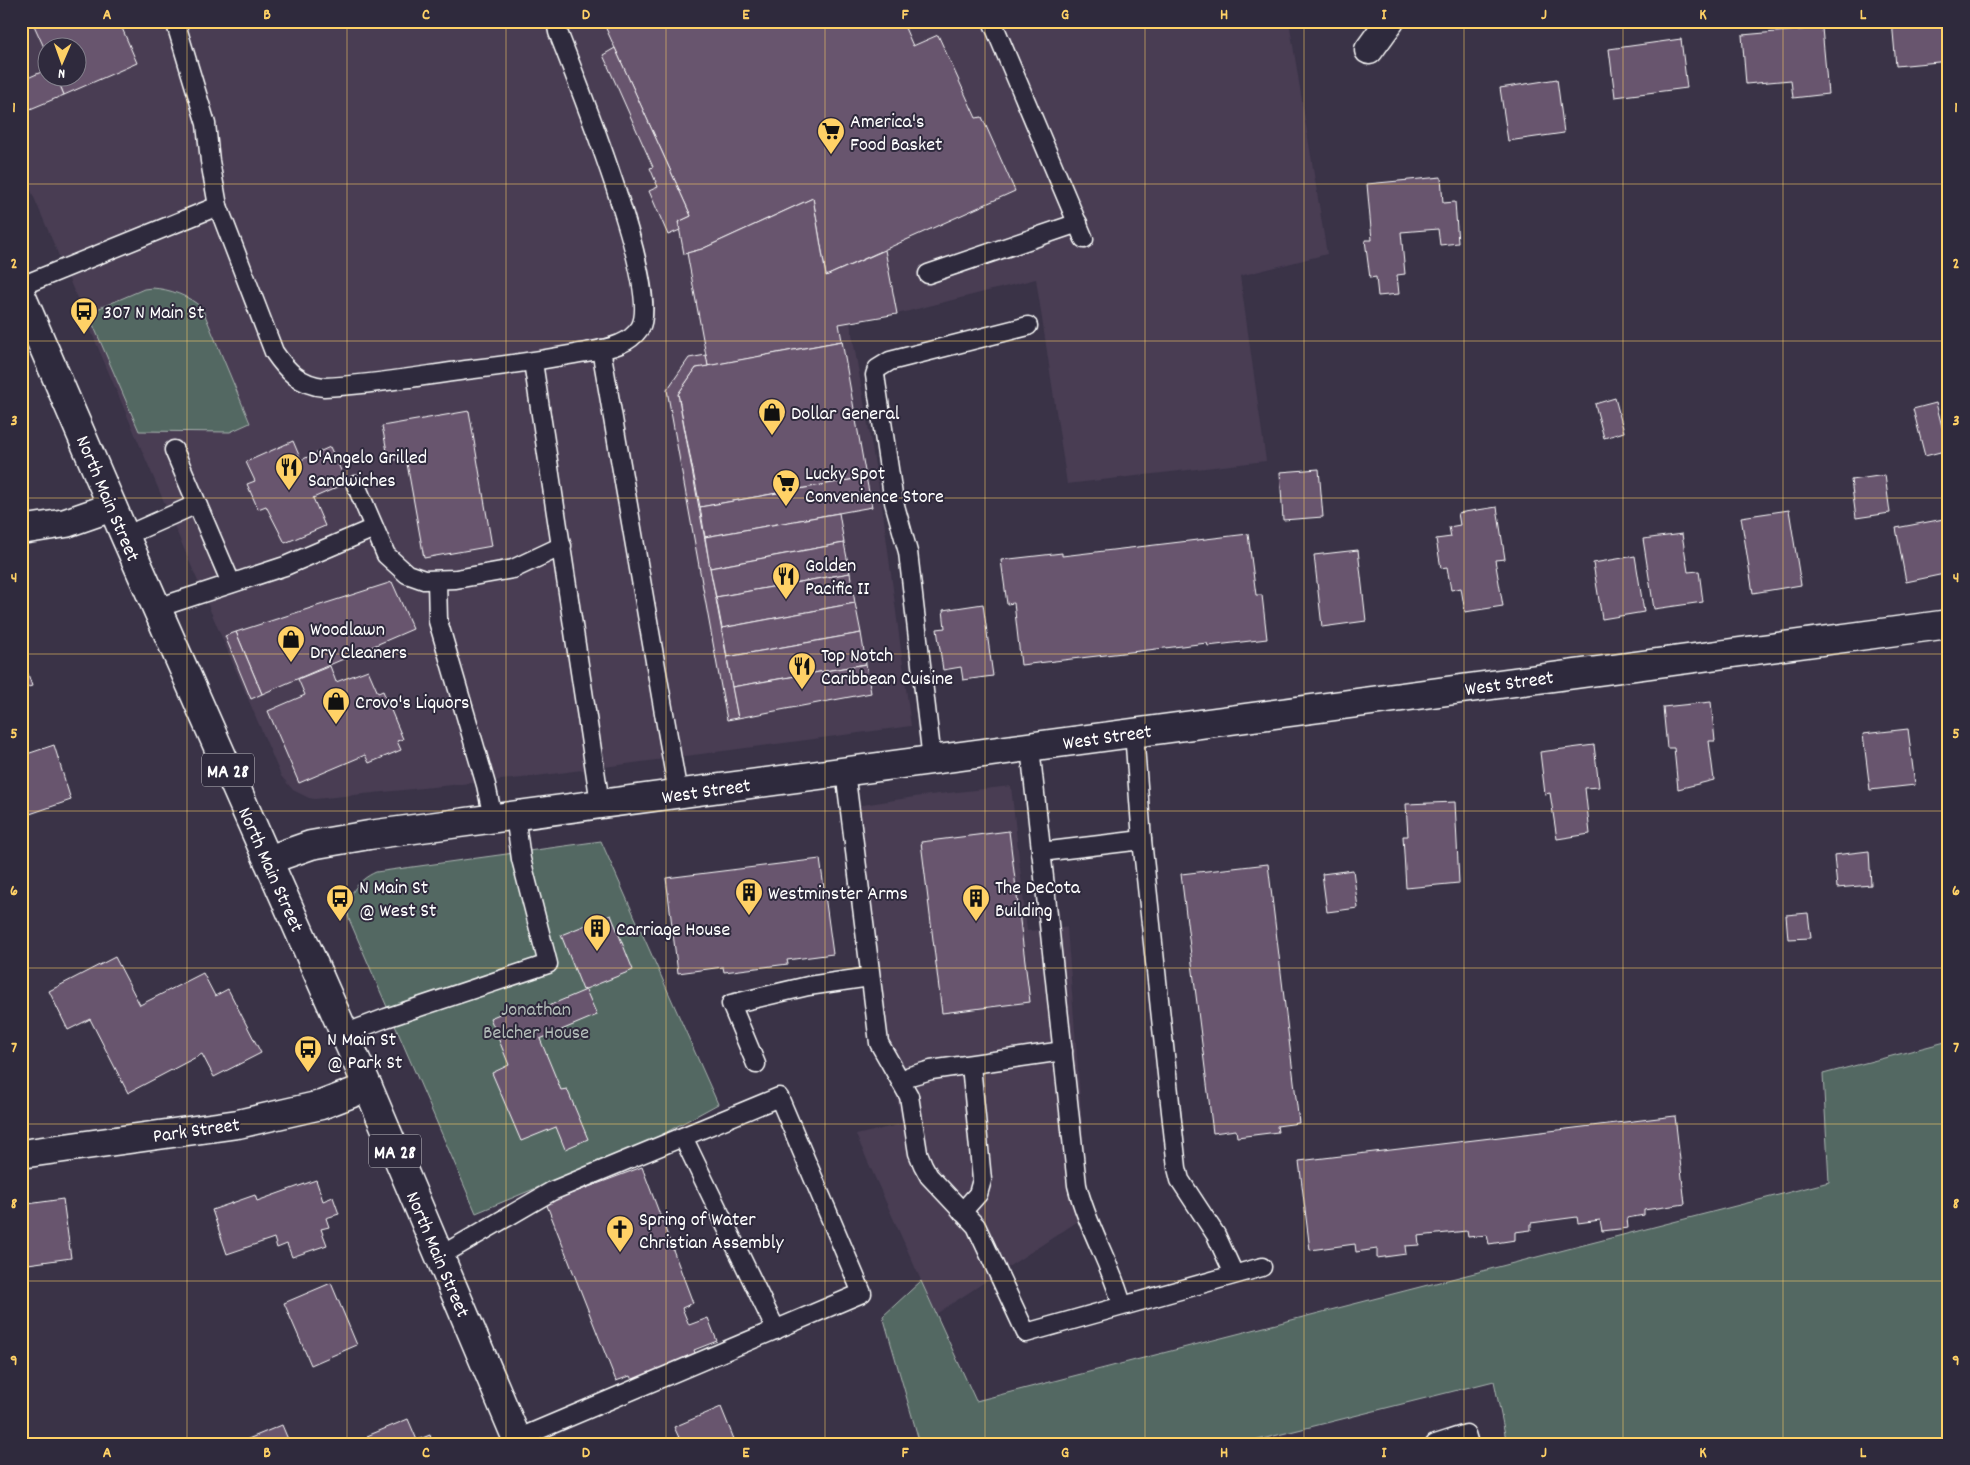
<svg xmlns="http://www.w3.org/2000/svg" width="1970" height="1465" font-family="Dekko,sans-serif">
<rect width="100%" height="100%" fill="#3a3347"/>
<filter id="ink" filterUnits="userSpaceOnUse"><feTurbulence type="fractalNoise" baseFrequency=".02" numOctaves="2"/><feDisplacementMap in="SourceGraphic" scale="10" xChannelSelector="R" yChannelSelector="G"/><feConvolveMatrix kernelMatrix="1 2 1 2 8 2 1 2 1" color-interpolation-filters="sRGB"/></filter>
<g filter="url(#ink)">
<g fill="#483d53" fill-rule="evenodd">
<path d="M21,21H1289L1327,254L1240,276L1266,461L1067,484L1036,279L897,314L850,322L882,505L911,726L522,778L315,799L309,798L293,790L281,776L21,167ZM48,48H78V78H48Z"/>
<polygon points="1011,786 1027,931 1067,927 1089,1214 936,1314 856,1135 902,1124 878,1005 849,807 921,796"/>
</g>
<g fill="#536862" stroke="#a9b4b0">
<path d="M152,288C170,289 189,296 202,308L250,423L230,432L139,431L88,313L144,289Z"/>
<path d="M601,841L718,1104L652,1140L476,1213L349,919C344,898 357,880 376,872Z"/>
<polygon points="1949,1041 1949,1444 1507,1444 1494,1381 1242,1444 920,1444 883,1316 921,1281 976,1401 1829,1182 1823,1074"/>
</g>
<g fill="#68556e" stroke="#fff">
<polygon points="32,21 119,21 137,63 64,95 57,78 78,78 78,48 48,48 48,56"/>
<polygon points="610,21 902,21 913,46 938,35 976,118 982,117 1015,191 826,276 813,198 702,249 684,254 678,222 691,216 604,24"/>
<polygon points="1892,21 1949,21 1949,61 1896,66"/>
<polygon points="1822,28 1828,94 1793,98 1791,80 1746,84 1742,35"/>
<polygon points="1681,39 1687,88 1615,97 1609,49"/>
<polygon points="615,48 691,216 678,222 680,230 668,235 649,191 658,187 650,168 653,167 603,55"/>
<polygon points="48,69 48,78 57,78 64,95 23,112 21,107 21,81"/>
<polygon points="1557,79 1564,133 1508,141 1500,88"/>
<polygon points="1441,177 1443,203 1455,202 1458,243 1440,245 1438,229 1401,232 1405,274 1397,275 1399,294 1378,296 1376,277 1370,278 1365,240 1372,240 1367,184"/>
<polygon points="813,198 826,276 885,250 897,314 839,324 842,341 708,366 687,253 702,249"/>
<polygon points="842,341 866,477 700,507 678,394 696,368"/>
<polygon points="706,355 708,366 696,368 678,394 738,718 727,720 667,390 689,358"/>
<polygon points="1615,398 1624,432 1604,438 1595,404"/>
<polygon points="1936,403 1948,450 1925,456 1913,409"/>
<polygon points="469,411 492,546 424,558 406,458 389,461 382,426"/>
<polygon points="293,441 301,460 330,447 347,483 313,498 325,526 285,543 266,506 258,509 247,484 255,481 246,462"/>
<polygon points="1319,469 1323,517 1283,520 1280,472"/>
<polygon points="1885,475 1890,513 1856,518 1851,480"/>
<polygon points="866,477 872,507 705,537 700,507"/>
<polygon points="1497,507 1505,559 1495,560 1503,606 1465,612 1461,588 1451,590 1447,567 1441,568 1436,539 1451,537 1449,527 1460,525 1458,513"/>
<polygon points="1789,510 1801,585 1753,593 1741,517"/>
<polygon points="839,513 844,543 710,568 705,537"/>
<polygon points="1949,518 1949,573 1906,582 1896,528"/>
<polygon points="1248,534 1256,595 1262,595 1267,639 1208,646 1207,643 1021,665 1014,603 1007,604 1001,560 1062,553 1062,556"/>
<polygon points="1682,534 1688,572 1699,571 1703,602 1654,609 1643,539"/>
<polygon points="844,543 850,573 716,597 710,568"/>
<polygon points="1358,550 1366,621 1322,627 1314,555"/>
<polygon points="1635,556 1644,612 1602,619 1593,563"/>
<polygon points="850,573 855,603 722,628 716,597"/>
<polygon points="392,582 413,629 262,694 236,632"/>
<polygon points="855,603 861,633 727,657 722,628"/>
<polygon points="983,604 993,676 963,680 961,667 943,670 937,629 945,628 943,610"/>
<polygon points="236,632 262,694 251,699 225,636"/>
<polygon points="861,633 866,664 732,687 727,657"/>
<polygon points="21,653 32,686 21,689"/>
<polygon points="866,664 871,693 738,718 732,687"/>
<polygon points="330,666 336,682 368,670 378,693 383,691 403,739 397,741 401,750 369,763 365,755 299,783 268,711 305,695 298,679"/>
<polygon points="1711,702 1715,741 1709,741 1714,780 1678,789 1674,748 1667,748 1663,707"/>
<polygon points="1908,729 1915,785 1870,790 1863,734"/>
<polygon points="54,745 71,800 21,817 21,756"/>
<polygon points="1594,745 1599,787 1585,788 1590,834 1557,839 1550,793 1545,794 1540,752"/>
<polygon points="1455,802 1459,883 1406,888 1403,836 1408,836 1406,804"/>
<polygon points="1009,831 1030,1002 942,1013 921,842"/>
<polygon points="1869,851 1871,885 1837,888 1834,855"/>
<polygon points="820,859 833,954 787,960 788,964 724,972 723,967 678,973 666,878"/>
<polygon points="1268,864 1299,1123 1277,1126 1278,1132 1237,1137 1236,1130 1213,1133 1181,874"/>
<polygon points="1353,870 1358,908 1327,912 1322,874"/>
<polygon points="1808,913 1811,938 1788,939 1786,915"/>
<polygon points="611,915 633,970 583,990 561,935"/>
<polygon points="115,957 140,1005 203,973 215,996 228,989 261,1053 214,1077 202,1054 128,1093 90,1019 68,1030 49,991"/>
<polygon points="586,990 597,1015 540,1039 561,1090 567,1089 588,1139 565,1149 556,1127 521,1141 492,1073 509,1065 490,1018 524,1004 529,1014"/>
<polygon points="1675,1116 1685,1204 1644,1210 1644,1215 1627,1218 1628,1228 1602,1231 1600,1220 1578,1223 1577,1217 1531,1223 1531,1230 1515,1232 1515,1240 1489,1244 1487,1235 1468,1237 1467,1231 1418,1236 1419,1245 1405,1246 1406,1254 1377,1258 1377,1249 1356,1252 1355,1244 1310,1250 1299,1161"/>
<polygon points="642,1167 693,1303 682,1308 689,1325 708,1318 717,1341 694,1350 697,1358 633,1382 630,1376 616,1381 546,1203"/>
<polygon points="316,1180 323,1201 333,1197 339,1214 326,1218 329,1227 321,1229 327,1245 292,1257 287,1244 277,1248 274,1238 227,1254 212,1210 255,1195 257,1201"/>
<polygon points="63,1199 71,1258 21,1265 21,1205"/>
<polygon points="331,1283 357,1345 311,1365 284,1303"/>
<polygon points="721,1407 736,1444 682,1444 674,1427"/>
<polygon points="408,1419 417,1440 430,1435 433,1444 371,1444 367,1436"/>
<polygon points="282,1425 290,1444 236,1444"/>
</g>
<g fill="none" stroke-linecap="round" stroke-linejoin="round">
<g stroke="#fff" stroke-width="21">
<g id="lane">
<path d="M175,21L206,124L210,161L218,206L274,352C287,371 300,385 324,387C372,385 426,375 474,369C508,365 542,360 575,354C590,351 606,350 620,344C628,341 635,335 640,328C662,290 576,79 558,32L556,21"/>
<polyline points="992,21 1084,239"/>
<polyline points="928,274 1078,223"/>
<polyline points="21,286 218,206"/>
<polyline points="601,349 678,794"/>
<polyline points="533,362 600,803"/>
<polyline points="174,450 231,583"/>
<polyline points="356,485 386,555 407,574 424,580 456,579 513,569 562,546"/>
<polyline points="125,536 197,504"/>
<polyline points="437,581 438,621 486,785 493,818"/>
<polyline points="157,608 285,566 374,528"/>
<polyline points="1134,732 1142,840 1177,1168 1180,1180 1216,1235 1234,1274"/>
<path d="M1030,747L1077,1185C1087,1227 1111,1264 1122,1305"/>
<polyline points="932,760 908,552 894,502 875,375 877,369 890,361 1028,326"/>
<polyline points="845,771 879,1043 909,1096 918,1153 923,1165 929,1176 976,1226 1026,1333 1262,1267"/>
<polyline points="1041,852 1142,840"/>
<polyline points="344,1034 386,1018 548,964 521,859 515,815"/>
<polyline points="756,1064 731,1004 808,986 870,977"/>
<polyline points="901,1081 910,1076 931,1070 1063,1051"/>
<polyline points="683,1137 776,1330"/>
<polyline points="962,1212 978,1194 982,1180 971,1065"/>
<polyline points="440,1256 552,1191 779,1097 862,1293 517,1439"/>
<polyline points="1435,1444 1466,1434 1469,1444"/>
</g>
</g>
<g stroke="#fff" stroke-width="31">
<g id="street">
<polyline points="1369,50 1390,21"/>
<polyline points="21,1154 238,1124 321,1105 368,1087"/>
</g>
</g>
<g stroke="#fff" stroke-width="31">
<g id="secondary">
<polyline points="21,530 66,523 112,507"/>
<polyline points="268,860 311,845 369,835 1949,624"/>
</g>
</g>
<g stroke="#fff" stroke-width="31">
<polyline id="primary" points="21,295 125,536 368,1087 519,1444"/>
</g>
<use href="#lane" stroke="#2f2a3d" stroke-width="18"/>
<use href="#street" stroke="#2f2a3d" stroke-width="28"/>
<use href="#secondary" stroke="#2f2a3d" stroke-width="28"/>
<use href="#primary" stroke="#2f2a3d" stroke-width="28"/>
</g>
</g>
<path fill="none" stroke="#ffd166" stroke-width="1" stroke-opacity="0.55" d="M187,21V1444M347,21V1444M506,21V1444M666,21V1444M825,21V1444M985,21V1444M1145,21V1444M1304,21V1444M1464,21V1444M1623,21V1444M1783,21V1444M21,184H1949M21,341H1949M21,498H1949M21,654H1949M21,811H1949M21,968H1949M21,1124H1949M21,1281H1949"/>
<defs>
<g id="supermarket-pin" transform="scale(1.4375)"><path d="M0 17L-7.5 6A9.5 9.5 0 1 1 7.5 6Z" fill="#ffd166" stroke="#2f2a3d"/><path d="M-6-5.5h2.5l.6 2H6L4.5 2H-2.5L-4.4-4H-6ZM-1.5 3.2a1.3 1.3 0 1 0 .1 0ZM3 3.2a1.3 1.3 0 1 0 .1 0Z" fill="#111"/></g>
<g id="bus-pin" transform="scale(1.4375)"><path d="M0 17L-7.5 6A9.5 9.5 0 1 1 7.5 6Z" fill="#ffd166" stroke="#2f2a3d"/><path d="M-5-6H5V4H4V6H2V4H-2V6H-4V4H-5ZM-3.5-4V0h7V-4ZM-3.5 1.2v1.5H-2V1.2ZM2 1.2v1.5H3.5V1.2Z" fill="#111"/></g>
<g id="shop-pin" transform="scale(1.4375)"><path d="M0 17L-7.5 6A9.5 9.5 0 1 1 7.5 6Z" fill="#ffd166" stroke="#2f2a3d"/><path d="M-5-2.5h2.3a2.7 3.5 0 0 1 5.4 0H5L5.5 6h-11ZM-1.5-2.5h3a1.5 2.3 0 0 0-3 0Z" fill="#111"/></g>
<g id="restaurant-pin" transform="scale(1.4375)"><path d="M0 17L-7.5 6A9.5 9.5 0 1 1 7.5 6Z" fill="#ffd166" stroke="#2f2a3d"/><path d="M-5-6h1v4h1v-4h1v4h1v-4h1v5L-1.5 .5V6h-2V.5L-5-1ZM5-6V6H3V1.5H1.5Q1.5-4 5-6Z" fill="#111"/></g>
<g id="building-pin" transform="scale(1.4375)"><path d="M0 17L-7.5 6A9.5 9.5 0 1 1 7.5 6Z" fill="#ffd166" stroke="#2f2a3d"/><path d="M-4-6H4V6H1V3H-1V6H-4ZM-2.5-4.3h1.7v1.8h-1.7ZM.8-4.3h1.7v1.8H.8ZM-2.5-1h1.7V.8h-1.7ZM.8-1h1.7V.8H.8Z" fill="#111"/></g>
<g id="church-pin" transform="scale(1.4375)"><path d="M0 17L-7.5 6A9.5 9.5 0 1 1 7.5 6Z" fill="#ffd166" stroke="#2f2a3d"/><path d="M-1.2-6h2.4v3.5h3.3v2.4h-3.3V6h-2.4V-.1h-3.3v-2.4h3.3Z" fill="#111"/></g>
</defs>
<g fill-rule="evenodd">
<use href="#supermarket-pin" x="831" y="131"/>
<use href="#bus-pin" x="84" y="311"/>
<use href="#shop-pin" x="772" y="412"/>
<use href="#restaurant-pin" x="289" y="467"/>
<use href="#supermarket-pin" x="786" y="483"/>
<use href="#restaurant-pin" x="786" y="576"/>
<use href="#shop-pin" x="291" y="639"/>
<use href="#restaurant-pin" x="802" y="666"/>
<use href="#shop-pin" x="336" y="701"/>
<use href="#building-pin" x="749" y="892"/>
<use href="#bus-pin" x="340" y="898"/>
<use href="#building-pin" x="976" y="898"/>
<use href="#building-pin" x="597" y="928"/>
<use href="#bus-pin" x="308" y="1049"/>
<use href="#church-pin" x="620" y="1229"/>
</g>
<g text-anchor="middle" stroke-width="4" stroke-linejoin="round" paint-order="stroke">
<g fill="#2f2a3d" stroke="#c1bfc5" stroke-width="1">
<rect x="202" y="753.5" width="52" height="33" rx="4"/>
<rect x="369" y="1134.5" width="52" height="33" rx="4"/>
</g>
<g font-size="19" font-weight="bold" fill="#fff">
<text x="228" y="777">MA 28</text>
<text x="395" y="1158">MA 28</text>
</g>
<g font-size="20" fill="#fff" stroke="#2f2a3d" text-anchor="start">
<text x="850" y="127">America's<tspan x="850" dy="23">Food Basket</tspan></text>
<text x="103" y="318">307 N Main St</text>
<text x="791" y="419">Dollar General</text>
<text x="308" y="463">D'Angelo Grilled<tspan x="308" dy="23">Sandwiches</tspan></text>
<text x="805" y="479">Lucky Spot<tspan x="805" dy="23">Convenience Store</tspan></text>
<text x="805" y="571">Golden<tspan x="805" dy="23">Pacific II</tspan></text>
<text x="310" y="635">Woodlawn<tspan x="310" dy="23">Dry Cleaners</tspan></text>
<text x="821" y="661">Top Notch<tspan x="821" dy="23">Caribbean Cuisine</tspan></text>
<text x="355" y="708">Crovo's Liquors</text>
<text x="359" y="893">N Main St<tspan x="359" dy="23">@ West St</tspan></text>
<text x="995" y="893">The DeCota<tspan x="995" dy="23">Building</tspan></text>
<text x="768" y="899">Westminster Arms</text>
<text x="616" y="935">Carriage House</text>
<text x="327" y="1045">N Main St<tspan x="327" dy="23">@ Park St</tspan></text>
<text x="639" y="1225">Spring of Water<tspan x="639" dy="23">Christian Assembly</tspan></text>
</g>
<g font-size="20" fill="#fff" stroke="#2f2a3d">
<text transform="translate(109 498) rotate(67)" y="7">North Main Street</text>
<text transform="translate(1509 682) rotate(-8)" y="7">West Street</text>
<text transform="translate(1107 736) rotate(-8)" y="7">West Street</text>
<text transform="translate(706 790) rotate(-8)" y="7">West Street</text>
<text transform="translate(272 869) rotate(66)" y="7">North Main Street</text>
<text transform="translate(196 1129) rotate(-8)" y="7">Park Street</text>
<text transform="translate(439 1254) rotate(67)" y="7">North Main Street</text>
</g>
<g font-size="20" fill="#b2bbb8" stroke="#2f2a3d">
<text x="536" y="1015">Jonathan<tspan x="536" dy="23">Belcher House</tspan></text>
</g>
</g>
<rect width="1970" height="1465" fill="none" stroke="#2f2a3d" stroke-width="55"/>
<g transform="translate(62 62) rotate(182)"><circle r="24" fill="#2f2a3d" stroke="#827f8b"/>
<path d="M0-4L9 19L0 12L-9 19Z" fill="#ffd166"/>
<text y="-8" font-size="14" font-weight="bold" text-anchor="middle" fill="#ffffff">N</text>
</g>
<rect x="28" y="28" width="1914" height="1410" fill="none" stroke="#ffd166" stroke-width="2"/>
<g font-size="16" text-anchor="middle" font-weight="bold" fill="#ffd166">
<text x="107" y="19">A</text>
<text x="267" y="19">B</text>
<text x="426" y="19">C</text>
<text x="586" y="19">D</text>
<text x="746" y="19">E</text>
<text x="905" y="19">F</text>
<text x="1065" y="19">G</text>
<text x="1224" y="19">H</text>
<text x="1384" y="19">I</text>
<text x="1544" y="19">J</text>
<text x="1703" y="19">K</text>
<text x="1863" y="19">L</text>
<text x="14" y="112">1</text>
<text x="1956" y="112">1</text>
<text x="14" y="268">2</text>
<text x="1956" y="268">2</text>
<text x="14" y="425">3</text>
<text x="1956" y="425">3</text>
<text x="14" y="582">4</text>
<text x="1956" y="582">4</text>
<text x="14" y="738">5</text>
<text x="1956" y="738">5</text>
<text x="14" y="895">6</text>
<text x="1956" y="895">6</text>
<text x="14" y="1052">7</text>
<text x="1956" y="1052">7</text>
<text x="14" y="1208">8</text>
<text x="1956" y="1208">8</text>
<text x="14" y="1365">9</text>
<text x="1956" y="1365">9</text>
<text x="107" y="1457">A</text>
<text x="267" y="1457">B</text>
<text x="426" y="1457">C</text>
<text x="586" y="1457">D</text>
<text x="746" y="1457">E</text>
<text x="905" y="1457">F</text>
<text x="1065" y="1457">G</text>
<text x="1224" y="1457">H</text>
<text x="1384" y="1457">I</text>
<text x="1544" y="1457">J</text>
<text x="1703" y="1457">K</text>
<text x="1863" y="1457">L</text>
</g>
</svg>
